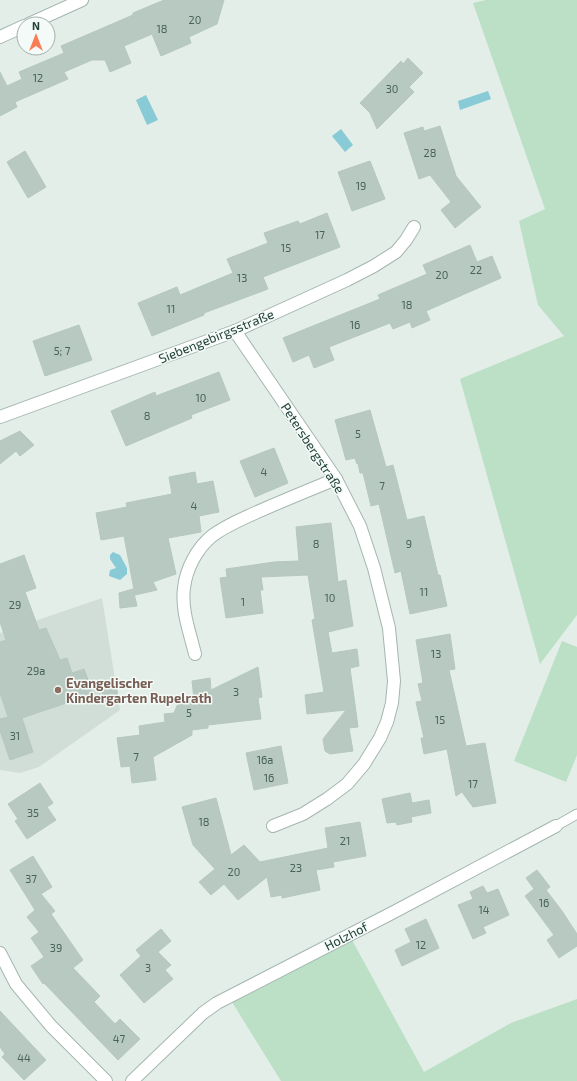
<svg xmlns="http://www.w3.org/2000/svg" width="577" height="1081" font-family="'Exo 2',sans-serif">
<rect width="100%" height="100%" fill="#e3eee9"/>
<polygon fill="#d1ded8" points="102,598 120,710 39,767 20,773 0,770 0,633"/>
<g fill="#bbe0c5">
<polygon points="486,0 577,0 577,615 540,664 460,379 564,336 538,305 519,221 545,209 473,3"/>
<polygon points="562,641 577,647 577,755 566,782 514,761"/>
<polygon points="352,940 424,1072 511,1023 577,999 577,1081 281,1081 232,1002"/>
</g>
<g fill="#88cad6">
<polygon points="488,91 491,99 460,110 458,101"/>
<polygon points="146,95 158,120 147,125 136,100"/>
<polygon points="341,129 353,145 345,152 332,136"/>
<polygon points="113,552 120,555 127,568 127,574 120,580 109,576 110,570 116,568 110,559 110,555"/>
</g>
<g fill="#b8c9c2" stroke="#b5c8c0">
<polygon points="164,0 224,0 217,24 189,37 191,43 161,56 152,34 124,46 131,63 110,72 105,60 92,60 64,72 68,79 15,102 17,107 0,116 0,72 7,86 22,79 19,72 64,53 61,46 133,15 133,13"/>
<polygon points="408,58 423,73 409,87 414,92 377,129 370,113 360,103 401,61 403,64"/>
<polygon points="440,126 456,176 481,207 455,228 441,210 451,202 430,175 419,179 404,133 423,127 424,131"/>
<polygon points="25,151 46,187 28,198 7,162"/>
<polygon points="370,161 385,199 352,211 338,172"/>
<polygon points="327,213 340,247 263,277 268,289 204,313 204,315 152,336 138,303 177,287 180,295 233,273 227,259 268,243 264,233 298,221 300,224"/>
<polygon points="470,245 477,262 492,256 501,278 426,311 430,320 412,328 410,322 393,329 390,323 329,347 334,360 314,368 309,355 293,362 283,338 380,299 378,295 427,274 423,265"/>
<polygon points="79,325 92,360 45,376 33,341"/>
<polygon points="219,372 230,400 191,415 192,418 126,446 111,411 155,392 156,396"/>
<polygon points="370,410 386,467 393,465 407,520 424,516 438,575 440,575 447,606 410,614 401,571 395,573 379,504 371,506 363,473 360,473 358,463 357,464 355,458 346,460 335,420"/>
<polygon points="20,431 34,445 20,456 16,451 0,464 0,441"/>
<polygon points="274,448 288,483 255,497 240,461"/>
<polygon points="195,472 197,484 213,481 219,512 199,516 201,532 168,538 176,574 153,582 157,590 135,595 124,536 101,540 96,513 127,507 126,503 172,494 169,477"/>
<polygon points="331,523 338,582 346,580 353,626 328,632 332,653 357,649 359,666 350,668 358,727 349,728 353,751 330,754 325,751 323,739 346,710 307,714 305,695 324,692 312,620 315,619 308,575 261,577 263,590 260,590 263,613 226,618 220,578 227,577 226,569 274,562 299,561 296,527"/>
<polygon points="24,555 36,588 25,592 39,630 46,628 60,660 67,658 72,673 84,669 93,694 22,718 33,752 10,760 0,731 0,719 8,717 0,693 0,642 6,640 0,622 0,564"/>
<polygon points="133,589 137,606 120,608 119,593"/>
<polygon points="450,634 455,669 449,670 466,746 485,743 496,803 473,807 462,792 456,796 447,749 424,754 421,738 424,738 416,702 422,701 418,684 423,683 416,640"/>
<polygon points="258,667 262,697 258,698 261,719 208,725 208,728 192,730 192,735 153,757 156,780 132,783 130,766 121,767 117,738 140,735 139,726 165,722 164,714 174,713 179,701 194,699 192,681 210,678 211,690"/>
<polygon points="116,681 118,699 103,701 101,683"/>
<polygon points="281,746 288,783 254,790 246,753"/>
<polygon points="40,783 53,803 47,807 56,820 27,839 15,821 18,819 8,804"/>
<polygon points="410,793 412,803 429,800 431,813 411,817 412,822 397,825 396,822 387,823 382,799"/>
<polygon points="216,798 231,855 244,845 260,862 328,848 325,828 360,822 366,856 333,862 334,867 316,870 320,890 282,898 282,895 271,897 267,877 238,900 224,884 211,895 199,882 215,869 193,845 182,807"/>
<polygon points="33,856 52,887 41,894 55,911 51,914 83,960 73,968 100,996 94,1002 115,1024 120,1019 140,1039 118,1060 44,983 43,984 31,966 44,957 31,938 39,932 27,917 35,910 10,870"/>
<polygon points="537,870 550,887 546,890 562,911 577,934 577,946 559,958 547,940 554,935 525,896 534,889 526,878"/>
<polygon points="483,886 487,893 498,889 509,915 483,927 486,933 473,939 458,905 473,899 470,892"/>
<polygon points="426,919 439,948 402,966 395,950 411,942 405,929"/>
<polygon points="161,929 171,941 158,952 171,965 165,970 173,979 144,1003 120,975 141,956 136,950"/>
<polygon points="0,1011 46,1060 24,1080 2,1057 5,1054 0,1047"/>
</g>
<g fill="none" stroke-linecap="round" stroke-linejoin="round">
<g stroke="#a5b6b0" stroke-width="11">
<polyline id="lane" points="556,826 577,814"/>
</g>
<g stroke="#a5b6b0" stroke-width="14">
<g id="street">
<polyline points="29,24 82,0"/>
<polyline points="0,37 24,26"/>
<polyline points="235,331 336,479 360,526 374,568 389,628 394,681 392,703 387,722 380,738 364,764 347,784 327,799 303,814 273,826"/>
<polyline points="0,417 235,331 347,280 374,266 396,252 406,240 414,227"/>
<path d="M195,654C190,633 181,610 184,588C186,569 197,548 212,536C225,526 240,520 255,513C282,501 309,490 336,479"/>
<polyline points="0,953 16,984 51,1026 106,1081"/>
<polyline points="132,1081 203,1013 217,1003 392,913 556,826"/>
</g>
</g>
<use href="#lane" stroke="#fff" stroke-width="9"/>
<use href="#street" stroke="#fff" stroke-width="12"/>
</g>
<circle fill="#8d6e63" stroke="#f4faf7" stroke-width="1.5" cx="58" cy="690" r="4"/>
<g text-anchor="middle" stroke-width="3" stroke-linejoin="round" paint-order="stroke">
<g font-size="11" fill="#47625a">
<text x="195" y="24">20</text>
<text x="162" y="33">18</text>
<text x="38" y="82">12</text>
<text x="392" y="93">30</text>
<text x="430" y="157">28</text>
<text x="361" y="190">19</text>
<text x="320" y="239">17</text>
<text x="286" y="252">15</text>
<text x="476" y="274">22</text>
<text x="442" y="279">20</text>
<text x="242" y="282">13</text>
<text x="407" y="309">18</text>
<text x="171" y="313">11</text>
<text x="355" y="329">16</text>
<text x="62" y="355">5; 7</text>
<text x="201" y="402">10</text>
<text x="147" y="420">8</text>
<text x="358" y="438">5</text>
<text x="264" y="476">4</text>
<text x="382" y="490">7</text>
<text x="194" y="510">4</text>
<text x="316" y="548">8</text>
<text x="409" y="548">9</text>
<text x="424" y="596">11</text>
<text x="330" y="602">10</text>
<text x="243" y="606">1</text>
<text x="15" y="609">29</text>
<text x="436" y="658">13</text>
<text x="36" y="675">29a</text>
<text x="236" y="696">3</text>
<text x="189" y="717">5</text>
<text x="440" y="724">15</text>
<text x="15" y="740">31</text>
<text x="136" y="761">7</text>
<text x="265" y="764">16a</text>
<text x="269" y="782">16</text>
<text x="473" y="788">17</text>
<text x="33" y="817">35</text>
<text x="204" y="826">18</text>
<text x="345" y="845">21</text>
<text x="296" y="872">23</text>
<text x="234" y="876">20</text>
<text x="31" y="883">37</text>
<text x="544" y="907">16</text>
<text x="484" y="914">14</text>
<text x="421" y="949">12</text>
<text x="56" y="952">39</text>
<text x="148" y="972">3</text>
<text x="119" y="1043">47</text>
<text x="24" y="1062">44</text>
</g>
<g font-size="13" fill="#214038" stroke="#f4faf7">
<text transform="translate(216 336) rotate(-22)" y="5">Siebengebirgsstraße</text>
<text transform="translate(313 448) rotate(57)" y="5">Petersbergstraße</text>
<text transform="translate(346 936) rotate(-27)" y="5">Holzhof</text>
</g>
<g font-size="13" font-weight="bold" fill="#785e54" stroke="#f4faf7" text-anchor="start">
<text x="66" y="688">Evangelischer<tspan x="66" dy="15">Kindergarten Rupelrath</tspan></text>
</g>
</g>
<g transform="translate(36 36)"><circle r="19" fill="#f4faf7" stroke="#a0b0ab"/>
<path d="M0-3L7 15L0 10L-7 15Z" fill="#fa7d55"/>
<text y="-6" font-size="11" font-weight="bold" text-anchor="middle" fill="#214038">N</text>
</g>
</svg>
